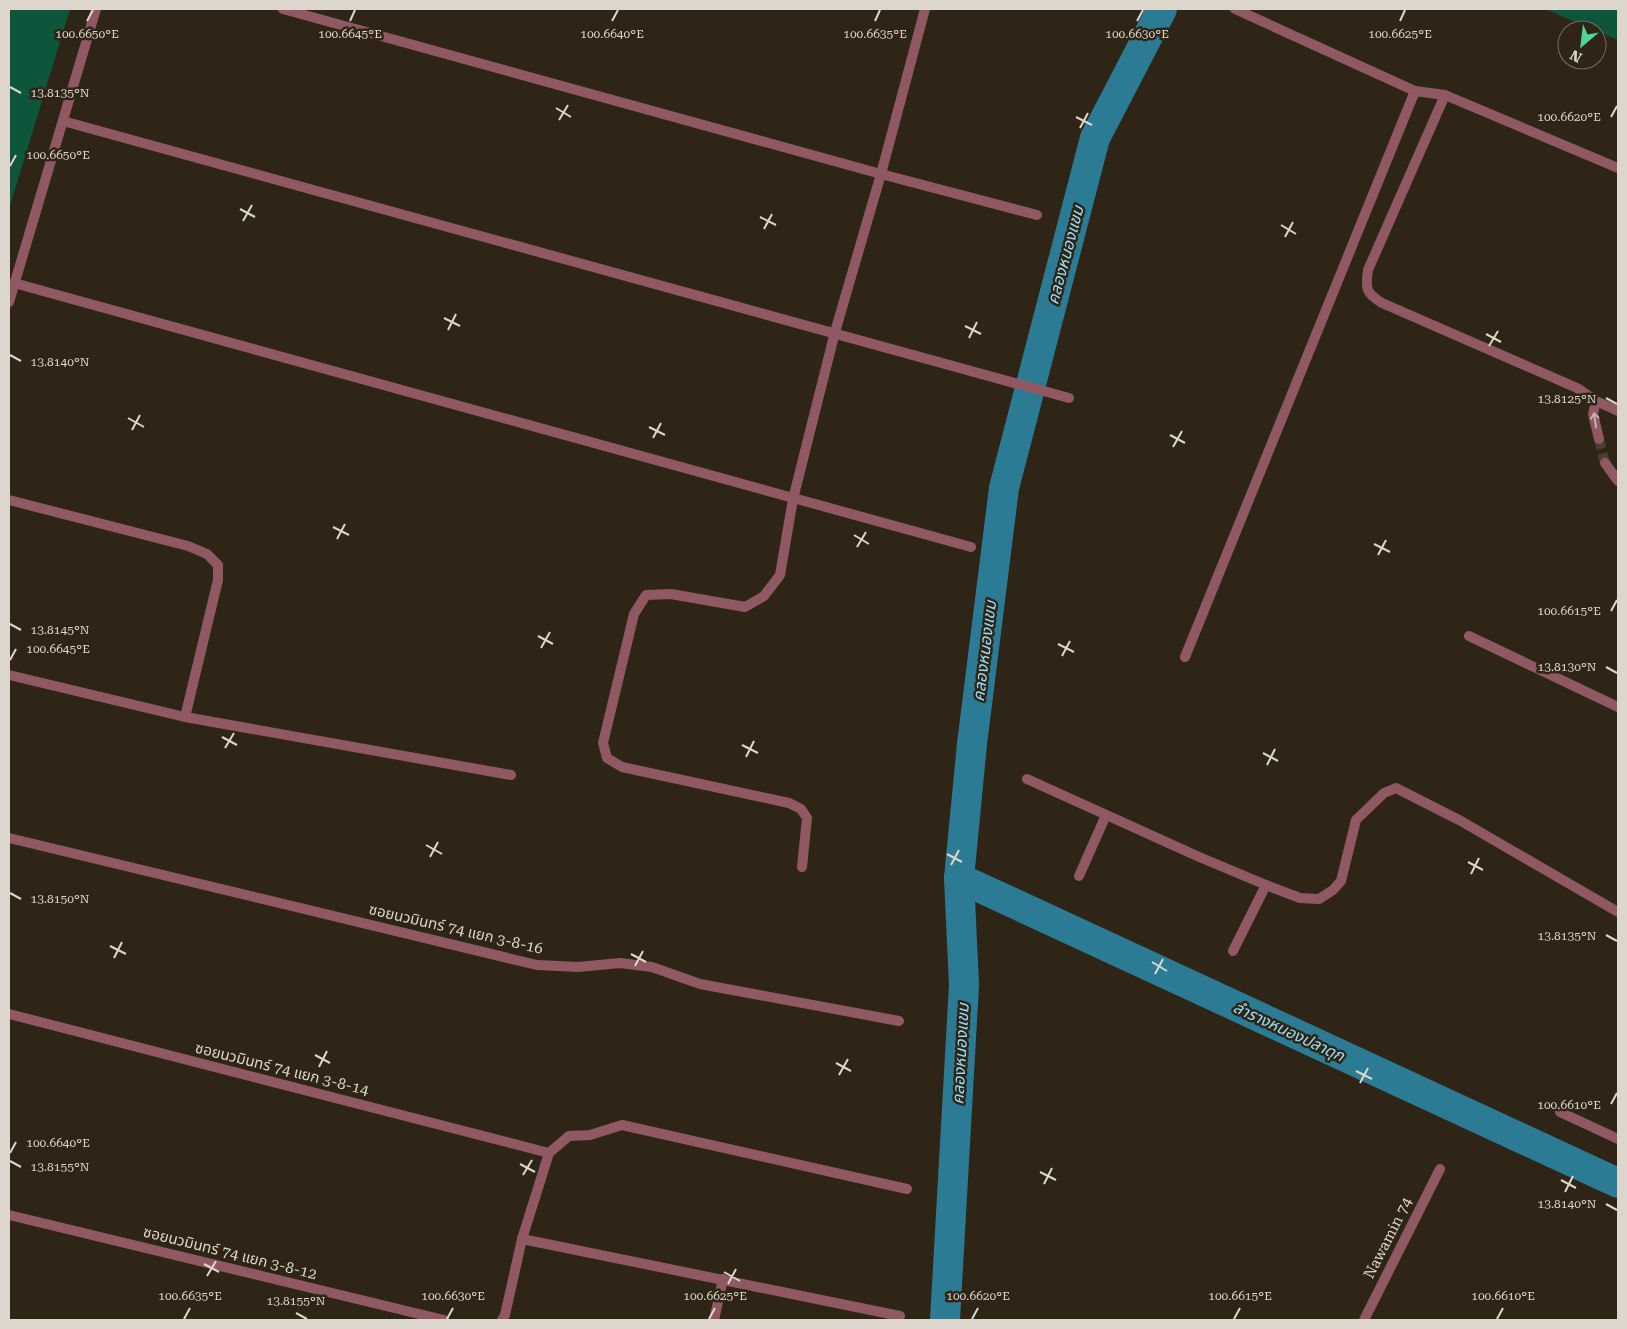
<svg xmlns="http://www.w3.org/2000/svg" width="1627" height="1329" font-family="'Roboto Serif','Noto Sans Thai',serif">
<rect width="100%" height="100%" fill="#2f2516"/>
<g fill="#0d563b">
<polygon points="9,9 70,9 9,209"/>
<polygon points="1545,9 1618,9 1618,40"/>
</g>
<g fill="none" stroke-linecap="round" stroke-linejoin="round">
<g stroke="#2c7b95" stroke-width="30">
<polyline points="959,878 1618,1183"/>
<polyline points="945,1320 964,985 959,878 972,744 1004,488 1095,138 1162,9"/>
</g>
<polyline stroke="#494031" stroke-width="10" stroke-dasharray="10 5" stroke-linecap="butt" points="1599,439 1605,463"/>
<g stroke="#905862" stroke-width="10">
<polyline points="283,9 881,174 1037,215"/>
<polyline points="1235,9 1415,91 1445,95 1618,168"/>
<path d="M1445,95L1368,270C1365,289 1366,293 1382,303L1577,388L1596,401L1618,411"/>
<polyline points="63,121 1069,398"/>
<polyline points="14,283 971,547"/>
<polyline points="9,302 96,9"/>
<polyline points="1596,401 1593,414 1599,439"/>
<polyline points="1605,463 1618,481"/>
<polyline points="9,500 188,546 207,554 218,565 218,580 185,717"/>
<polyline points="1469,636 1618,707"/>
<polyline points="1185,657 1415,91"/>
<polyline points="9,675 185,717 511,775"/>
<polyline points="1027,779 1197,856 1266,885 1300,898 1319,899 1333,890 1341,881 1356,820 1384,793 1396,788 1461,821 1618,912"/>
<polyline points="9,838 537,965 578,967 620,963 652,967 700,984 899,1021"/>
<polyline points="802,867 807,818 801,809 789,803 622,767 607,758 603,743 634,614 646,595 671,594 745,607 764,596 780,575 793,499 835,332 881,174 925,9"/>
<polyline points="1079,876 1106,815"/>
<polyline points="1233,951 1266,885"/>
<polyline points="9,1014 549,1153"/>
<polyline points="1560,1112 1618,1139"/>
<polyline points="9,1215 444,1320"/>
<polyline points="522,1239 900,1316"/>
<polyline points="502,1320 505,1315 522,1239 549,1153 569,1136 590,1135 622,1125 907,1189"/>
<polyline points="714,1320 723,1279"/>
<polyline points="1364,1320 1440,1169"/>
</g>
</g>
<defs><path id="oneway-shaft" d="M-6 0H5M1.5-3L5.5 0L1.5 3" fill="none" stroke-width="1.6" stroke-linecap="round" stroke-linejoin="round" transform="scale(1.25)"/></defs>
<use stroke="#c6b0ad" href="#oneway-shaft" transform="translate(1595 420) rotate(-98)"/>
<path fill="none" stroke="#ddd6cd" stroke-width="2" d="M87,21L93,10M350,21L355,10M612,21L618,10M875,21L880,10M1137,21L1143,10M1400,21L1405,10M10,87L21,93M556,108L571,117M1076,117L1092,125M1611,117L1617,106M559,120L568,105M1080,128L1088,113M10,166L16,155M240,209L255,217M760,217L776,225M243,221L252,205M1281,225L1296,234M764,229L772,214M1285,237L1293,222M444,318L460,326M965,326L981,334M448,330L456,314M1486,334L1501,342M969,338L977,322M1489,346L1498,331M10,355L21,361M1606,398L1617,404M128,418L144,427M649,427L665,435M132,430L140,415M1170,435L1185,443M653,438L661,423M1173,447L1182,431M333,527L349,535M854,535L869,544M337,539L345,524M1374,544L1390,552M857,547L866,532M1378,555L1386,540M1611,611L1617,600M10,624L21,630M538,636L553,644M1058,644L1074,652M541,648L550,632M1062,656L1070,641M10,660L16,649M1606,667L1617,673M222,737L237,745M742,745L758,753M225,748L234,733M1263,753L1278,761M746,757L754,741M1267,765L1275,749M426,845L442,854M947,854L962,862M430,857L438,842M1468,862L1483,870M951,865L959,850M1471,874L1479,858M10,893L21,899M1606,935L1617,941M110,946L126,954M631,954L646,962M114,958L122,942M1152,962L1167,971M635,966L643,951M1155,974L1163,959M315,1055L330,1063M836,1063L851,1071M319,1067L327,1051M1356,1071L1372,1079M839,1075L848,1059M1360,1083L1368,1068M1611,1104L1617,1093M10,1153L16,1142M10,1161L21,1167M520,1164L535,1172M1040,1172L1056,1180M523,1175L532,1160M1561,1180L1576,1188M1044,1184L1052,1168M1565,1192L1573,1176M1606,1204L1617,1210M204,1264L219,1272M724,1272L740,1281M207,1276L216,1261M728,1284L736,1269M296,1313L307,1319M184,1319L190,1308M447,1319L453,1308M709,1319L715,1308M972,1319L978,1308M1234,1319L1240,1308M1497,1319L1503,1308"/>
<g text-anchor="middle" stroke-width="5" stroke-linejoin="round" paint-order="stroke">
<g font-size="15" fill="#ddd6cd" stroke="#2f2516">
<text transform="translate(456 929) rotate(13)" y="5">ซอยนวมินทร์ 74 แยก 3-8-16</text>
<text transform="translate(282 1069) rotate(14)" y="5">ซอยนวมินทร์ 74 แยก 3-8-14</text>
<text transform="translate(1388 1238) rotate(-63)" y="5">Nawamin 74</text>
<text transform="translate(230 1253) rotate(14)" y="5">ซอยนวมินทร์ 74 แยก 3-8-12</text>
</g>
<g font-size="16" font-style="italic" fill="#97e0fb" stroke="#2f2516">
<text transform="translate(1065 255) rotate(-75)" y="6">คลองหนองแขม</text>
<text transform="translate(984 651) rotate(-83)" y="6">คลองหนองแขม</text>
<text transform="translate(1289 1031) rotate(25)" y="6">ลำรางหนองปลาดุก</text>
<text transform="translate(960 1054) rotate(-87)" y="6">คลองหนองแขม</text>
</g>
</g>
<g font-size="12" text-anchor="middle" fill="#ddd6cd" stroke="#2f2516" stroke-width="5" stroke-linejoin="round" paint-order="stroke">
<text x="87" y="38">100.6650°E</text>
<text x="350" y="38">100.6645°E</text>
<text x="612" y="38">100.6640°E</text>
<text x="875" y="38">100.6635°E</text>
<text x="1137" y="38">100.6630°E</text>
<text x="1400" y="38">100.6625°E</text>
<text x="60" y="97">13.8135°N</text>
<text x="1569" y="121">100.6620°E</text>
<text x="58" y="159">100.6650°E</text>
<text x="60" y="366">13.8140°N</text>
<text x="1567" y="403">13.8125°N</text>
<text x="1569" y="615">100.6615°E</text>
<text x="60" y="634">13.8145°N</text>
<text x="58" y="653">100.6645°E</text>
<text x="1567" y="671">13.8130°N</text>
<text x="60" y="903">13.8150°N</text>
<text x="1567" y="940">13.8135°N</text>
<text x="1569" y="1109">100.6610°E</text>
<text x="58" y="1147">100.6640°E</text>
<text x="60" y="1171">13.8155°N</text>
<text x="1567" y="1208">13.8140°N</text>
<text x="190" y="1300">100.6635°E</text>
<text x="453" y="1300">100.6630°E</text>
<text x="715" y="1300">100.6625°E</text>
<text x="978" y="1300">100.6620°E</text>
<text x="1240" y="1300">100.6615°E</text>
<text x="1503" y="1300">100.6610°E</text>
<text x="296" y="1305">13.8155°N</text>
</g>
<rect width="1627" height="1329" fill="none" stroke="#ddd6cd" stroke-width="20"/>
<g transform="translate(1582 45) rotate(208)"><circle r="24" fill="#2f2516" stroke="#756c5f"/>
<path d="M0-4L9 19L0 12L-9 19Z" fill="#4ed399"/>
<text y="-8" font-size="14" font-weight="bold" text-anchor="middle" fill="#ddd6cd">N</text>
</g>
</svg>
